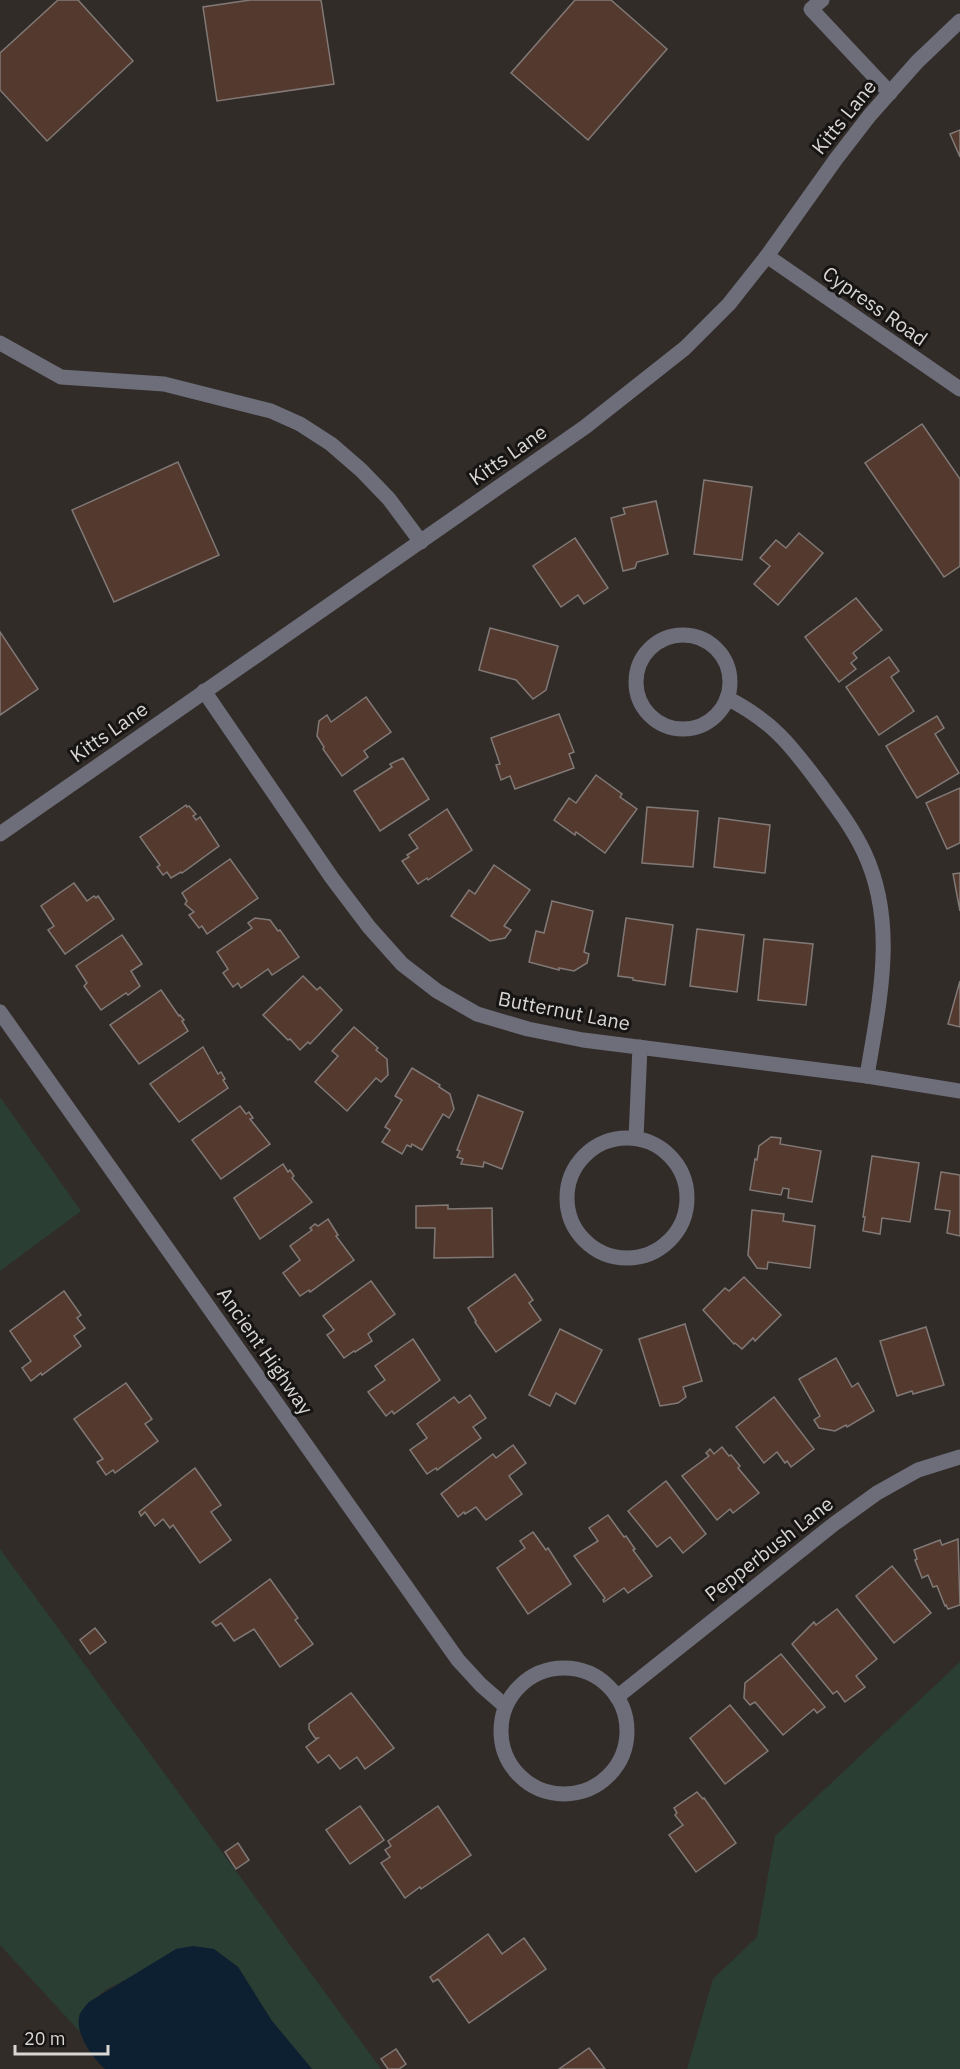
<svg xmlns="http://www.w3.org/2000/svg" width="960" height="2069" font-family="'IBM Plex Sans',sans-serif">
<rect width="100%" height="100%" fill="#322c29"/>
<g fill="#2a3e33">
<polygon points="0,1097 81,1211 0,1271"/>
<polygon points="0,1549 381,2069 312,2069 272,2021 238,1967 214,1949 127,1979 105,1990 79,2015 80,2032 0,1945"/>
<polygon points="960,1662 960,2069 687,2069 713,1979 757,1937 775,1836"/>
</g>
<path fill="#0c2032" d="M193,1946L214,1949L238,1967L272,2021L312,2069H105C93,2059 73,2031 80,2014C82,2010 86,2005 89,2002L176,1949Z"/>
<g fill="#54392f" stroke="#807976" stroke-width="1.5">
<polygon points="58,0 78,0 133,61 47,141 0,90 0,53"/>
<polygon points="250,0 321,0 334,84 217,101 203,7"/>
<polygon points="575,0 611,0 667,49 588,140 511,73"/>
<polygon points="960,130 960,157 950,134"/>
<polygon points="922,424 960,479 960,566 944,577 865,463"/>
<polygon points="178,462 219,555 114,602 72,510"/>
<polygon points="704,480 752,487 742,560 694,554"/>
<polygon points="656,501 668,554 637,562 635,568 623,571 611,518 625,514 623,508"/>
<polygon points="799,533 823,553 778,605 754,584 770,566 760,558 776,540 786,548"/>
<polygon points="575,538 608,588 584,604 578,595 561,607 533,566"/>
<polygon points="856,598 882,630 853,653 857,658 851,663 856,669 839,682 805,637"/>
<polygon points="490,628 558,646 546,690 533,699 516,680 479,670"/>
<polygon points="0,632 38,689 0,715"/>
<polygon points="889,657 899,671 891,677 914,711 879,735 846,687"/>
<polygon points="366,697 391,732 364,751 368,757 342,776 323,749 324,747 317,736 319,721 327,715 331,722"/>
<polygon points="559,714 574,752 569,754 574,768 515,789 510,776 501,780 496,765 500,764 491,738"/>
<polygon points="937,716 944,728 935,734 959,773 917,798 886,746"/>
<polygon points="403,758 429,799 380,831 354,791 392,767 390,764"/>
<polygon points="596,775 622,794 620,797 637,809 605,853 576,832 575,835 554,820 569,798 576,803"/>
<polygon points="960,788 960,843 947,849 926,803"/>
<polygon points="186,805 187,807 189,806 196,814 193,816 196,820 200,817 219,846 182,873 181,872 171,878 167,872 163,875 157,867 160,865 140,837"/>
<polygon points="647,807 698,811 693,867 642,863"/>
<polygon points="447,809 472,850 428,880 427,878 418,884 402,861 409,857 407,855 418,848 409,835"/>
<polygon points="719,818 770,825 765,873 714,867"/>
<polygon points="230,859 258,898 207,934 202,926 199,928 189,915 194,912 185,904 187,901 182,893"/>
<polygon points="494,865 530,890 504,926 511,930 505,938 490,941 451,916 469,890 475,894"/>
<polygon points="960,873 960,911 953,874"/>
<polygon points="74,883 87,901 94,896 96,898 98,896 114,919 65,954 48,930 54,926 41,906"/>
<polygon points="552,901 593,911 584,952 589,954 587,963 574,971 559,968 559,970 529,962 536,931 544,933"/>
<polygon points="255,918 270,920 278,931 280,930 299,957 272,975 268,969 241,988 238,983 233,987 223,973 228,969 217,952 252,928 248,923"/>
<polygon points="626,918 673,925 665,985 633,980 633,978 618,976"/>
<polygon points="697,929 744,935 737,992 690,986"/>
<polygon points="122,935 142,964 131,971 140,986 128,995 126,993 101,1010 84,986 87,983 76,966"/>
<polygon points="764,939 813,944 806,1005 758,1000"/>
<polygon points="303,976 317,990 320,987 342,1010 310,1044 308,1042 300,1050 290,1039 288,1040 263,1015"/>
<polygon points="960,981 960,1027 948,1024"/>
<polygon points="161,990 179,1016 180,1015 184,1020 182,1021 188,1031 139,1064 110,1025"/>
<polygon points="354,1027 378,1048 376,1050 387,1059 388,1075 381,1082 376,1078 347,1111 315,1082 338,1056 332,1051"/>
<polygon points="203,1047 218,1074 221,1072 225,1079 223,1080 228,1088 179,1122 150,1084"/>
<polygon points="412,1068 440,1085 439,1087 450,1094 454,1109 449,1118 443,1114 422,1150 412,1144 411,1147 407,1145 402,1154 382,1142 390,1130 385,1127 402,1100 395,1096"/>
<polygon points="478,1095 523,1112 502,1169 484,1162 483,1167 461,1164 463,1159 457,1157 460,1151 457,1150"/>
<polygon points="240,1106 246,1114 249,1112 253,1118 250,1119 270,1144 221,1179 192,1140"/>
<polygon points="771,1137 781,1138 780,1144 821,1151 812,1202 788,1198 789,1189 783,1188 781,1195 750,1190 755,1159 757,1160 759,1146"/>
<polygon points="872,1156 919,1163 910,1222 882,1218 880,1234 863,1231 865,1217 863,1217"/>
<polygon points="283,1164 288,1172 290,1170 294,1176 292,1178 312,1202 260,1239 234,1198"/>
<polygon points="941,1172 960,1175 960,1236 947,1233 950,1211 935,1209"/>
<polygon points="448,1205 448,1209 492,1208 493,1257 434,1258 435,1228 416,1228 416,1206"/>
<polygon points="752,1210 784,1214 783,1221 815,1226 810,1268 768,1262 767,1269 757,1268 748,1255"/>
<polygon points="328,1219 338,1235 336,1236 354,1260 310,1292 309,1290 300,1296 283,1273 300,1260 290,1246 312,1230 310,1228 315,1224 318,1226"/>
<polygon points="515,1274 533,1300 529,1303 541,1320 496,1352 475,1322 476,1321 468,1308"/>
<polygon points="744,1277 781,1315 755,1341 753,1338 742,1349 735,1343 734,1344 703,1310 725,1288 729,1291"/>
<polygon points="371,1281 395,1314 368,1334 372,1341 355,1352 354,1351 344,1358 327,1335 334,1330 323,1316"/>
<polygon points="64,1291 81,1315 77,1318 85,1328 74,1336 81,1346 42,1375 41,1373 31,1381 22,1368 31,1361 10,1331"/>
<polygon points="685,1324 702,1381 683,1387 686,1397 678,1403 660,1406 639,1339"/>
<polygon points="926,1327 944,1385 913,1394 912,1391 897,1396 880,1341"/>
<polygon points="560,1329 602,1350 575,1404 556,1393 550,1406 529,1395"/>
<polygon points="413,1339 440,1380 394,1414 392,1411 386,1416 368,1392 385,1380 375,1366"/>
<polygon points="836,1358 852,1387 858,1383 874,1411 847,1427 846,1425 835,1431 819,1428 814,1420 820,1416 799,1379"/>
<polygon points="126,1383 152,1419 145,1424 158,1441 115,1473 113,1470 106,1475 97,1462 103,1459 74,1419"/>
<polygon points="470,1395 486,1418 473,1427 481,1438 437,1470 436,1468 427,1474 410,1450 427,1438 417,1424 454,1397 459,1403"/>
<polygon points="774,1397 814,1449 791,1467 787,1461 785,1463 777,1452 764,1463 736,1427"/>
<polygon points="513,1445 526,1463 509,1476 522,1494 486,1520 476,1507 465,1514 464,1512 458,1517 441,1494 493,1454 496,1458"/>
<polygon points="722,1447 729,1456 731,1455 740,1466 738,1468 759,1493 733,1513 730,1509 717,1520 682,1476 709,1456 706,1453 710,1449 714,1454"/>
<polygon points="195,1468 221,1505 211,1512 231,1540 200,1563 173,1525 170,1528 163,1519 155,1526 145,1512 141,1516 139,1512"/>
<polygon points="666,1481 706,1534 683,1553 670,1537 657,1547 628,1511"/>
<polygon points="608,1515 624,1537 626,1536 635,1549 633,1550 652,1576 628,1593 624,1588 604,1602 603,1600 605,1598 574,1556 598,1541 589,1528"/>
<polygon points="533,1532 546,1550 548,1548 571,1584 528,1614 497,1568 525,1548 520,1541"/>
<polygon points="958,1539 960,1605 948,1609 946,1605 945,1606 937,1586 933,1587 928,1575 922,1578 915,1560 917,1559 914,1550 940,1540 942,1545"/>
<polygon points="892,1566 931,1613 894,1643 856,1596"/>
<polygon points="270,1579 298,1618 295,1620 313,1644 280,1667 254,1629 234,1641 221,1623 216,1626 212,1622"/>
<polygon points="837,1609 877,1659 856,1676 865,1687 845,1702 837,1691 833,1694 792,1644 814,1622 816,1625"/>
<polygon points="95,1628 106,1642 90,1654 80,1640"/>
<polygon points="781,1654 825,1707 817,1713 814,1709 783,1735 755,1702 750,1705 744,1698 745,1683"/>
<polygon points="351,1693 394,1748 365,1769 357,1757 340,1769 329,1755 318,1763 306,1747 318,1738 315,1738 309,1729 309,1724"/>
<polygon points="730,1705 768,1751 725,1784 690,1738"/>
<polygon points="697,1792 703,1799 704,1798 736,1843 696,1872 669,1835 683,1825 675,1815 677,1813 674,1808"/>
<polygon points="360,1806 384,1840 350,1864 326,1830"/>
<polygon points="438,1806 471,1855 421,1889 420,1887 405,1898 381,1863 390,1857 385,1850 391,1846 388,1841"/>
<polygon points="238,1843 249,1860 236,1869 225,1852"/>
<polygon points="488,1934 502,1954 524,1938 546,1969 469,2023 438,1979 433,1982 430,1977"/>
<polygon points="589,2048 605,2069 559,2069"/>
<polygon points="396,2049 406,2064 399,2069 388,2069 381,2059"/>
</g>
<g fill="none" stroke-linecap="round" stroke-linejoin="round">
<g stroke="#6d6e7a" stroke-width="15">
<polyline points="822,0 811,9 890,93"/>
<polyline points="767,256 960,389"/>
<polyline points="0,343 61,377 164,384 271,411 300,424 331,444 361,470 389,499 421,542"/>
<circle cx="683" cy="682" r="47"/>
<polyline points="204,691 332,878 369,927 402,964 437,991 477,1014 528,1029 583,1040 867,1076 960,1091"/>
<path d="M727,698C772,721 790,744 819,783C836,806 852,827 864,852C898,924 879,1002 867,1076"/>
<polyline points="0,834 585,427 685,348 729,304 767,256 836,159 870,115 917,62 960,21"/>
<polyline points="0,1012 458,1660 481,1685 505,1706"/>
<polyline points="636,1138 640,1047"/>
<circle cx="627" cy="1198" r="60"/>
<circle cx="564" cy="1731" r="63"/>
<polyline points="617,1697 834,1524 877,1493 918,1470 960,1457"/>
</g>
</g>
<g text-anchor="middle" stroke-width="6" stroke-linejoin="round" paint-order="stroke">
<g font-size="20" fill="#dad6d4" stroke="#171514">
<text transform="translate(844 117) rotate(-51)" y="7">Kitts Lane</text>
<text transform="translate(875 306) rotate(35)" y="7">Cypress Road</text>
<text transform="translate(508 455) rotate(-35)" y="7">Kitts Lane</text>
<text transform="translate(109 732) rotate(-35)" y="7">Kitts Lane</text>
<text transform="translate(564 1011) rotate(11)" y="7">Butternut Lane</text>
<text transform="translate(265 1351) rotate(55)" y="7">Ancient Highway</text>
<text transform="translate(769 1549) rotate(-38)" y="7">Pepperbush Lane</text>
</g>
</g>
<path d="M15 2045v9h93v-9" fill="none" stroke="#dad6d4" stroke-width="3"/>
<text x="24" y="2045" font-size="18" fill="#dad6d4" stroke="#171514" stroke-width="4.5" paint-order="stroke">20 m</text>
</svg>
